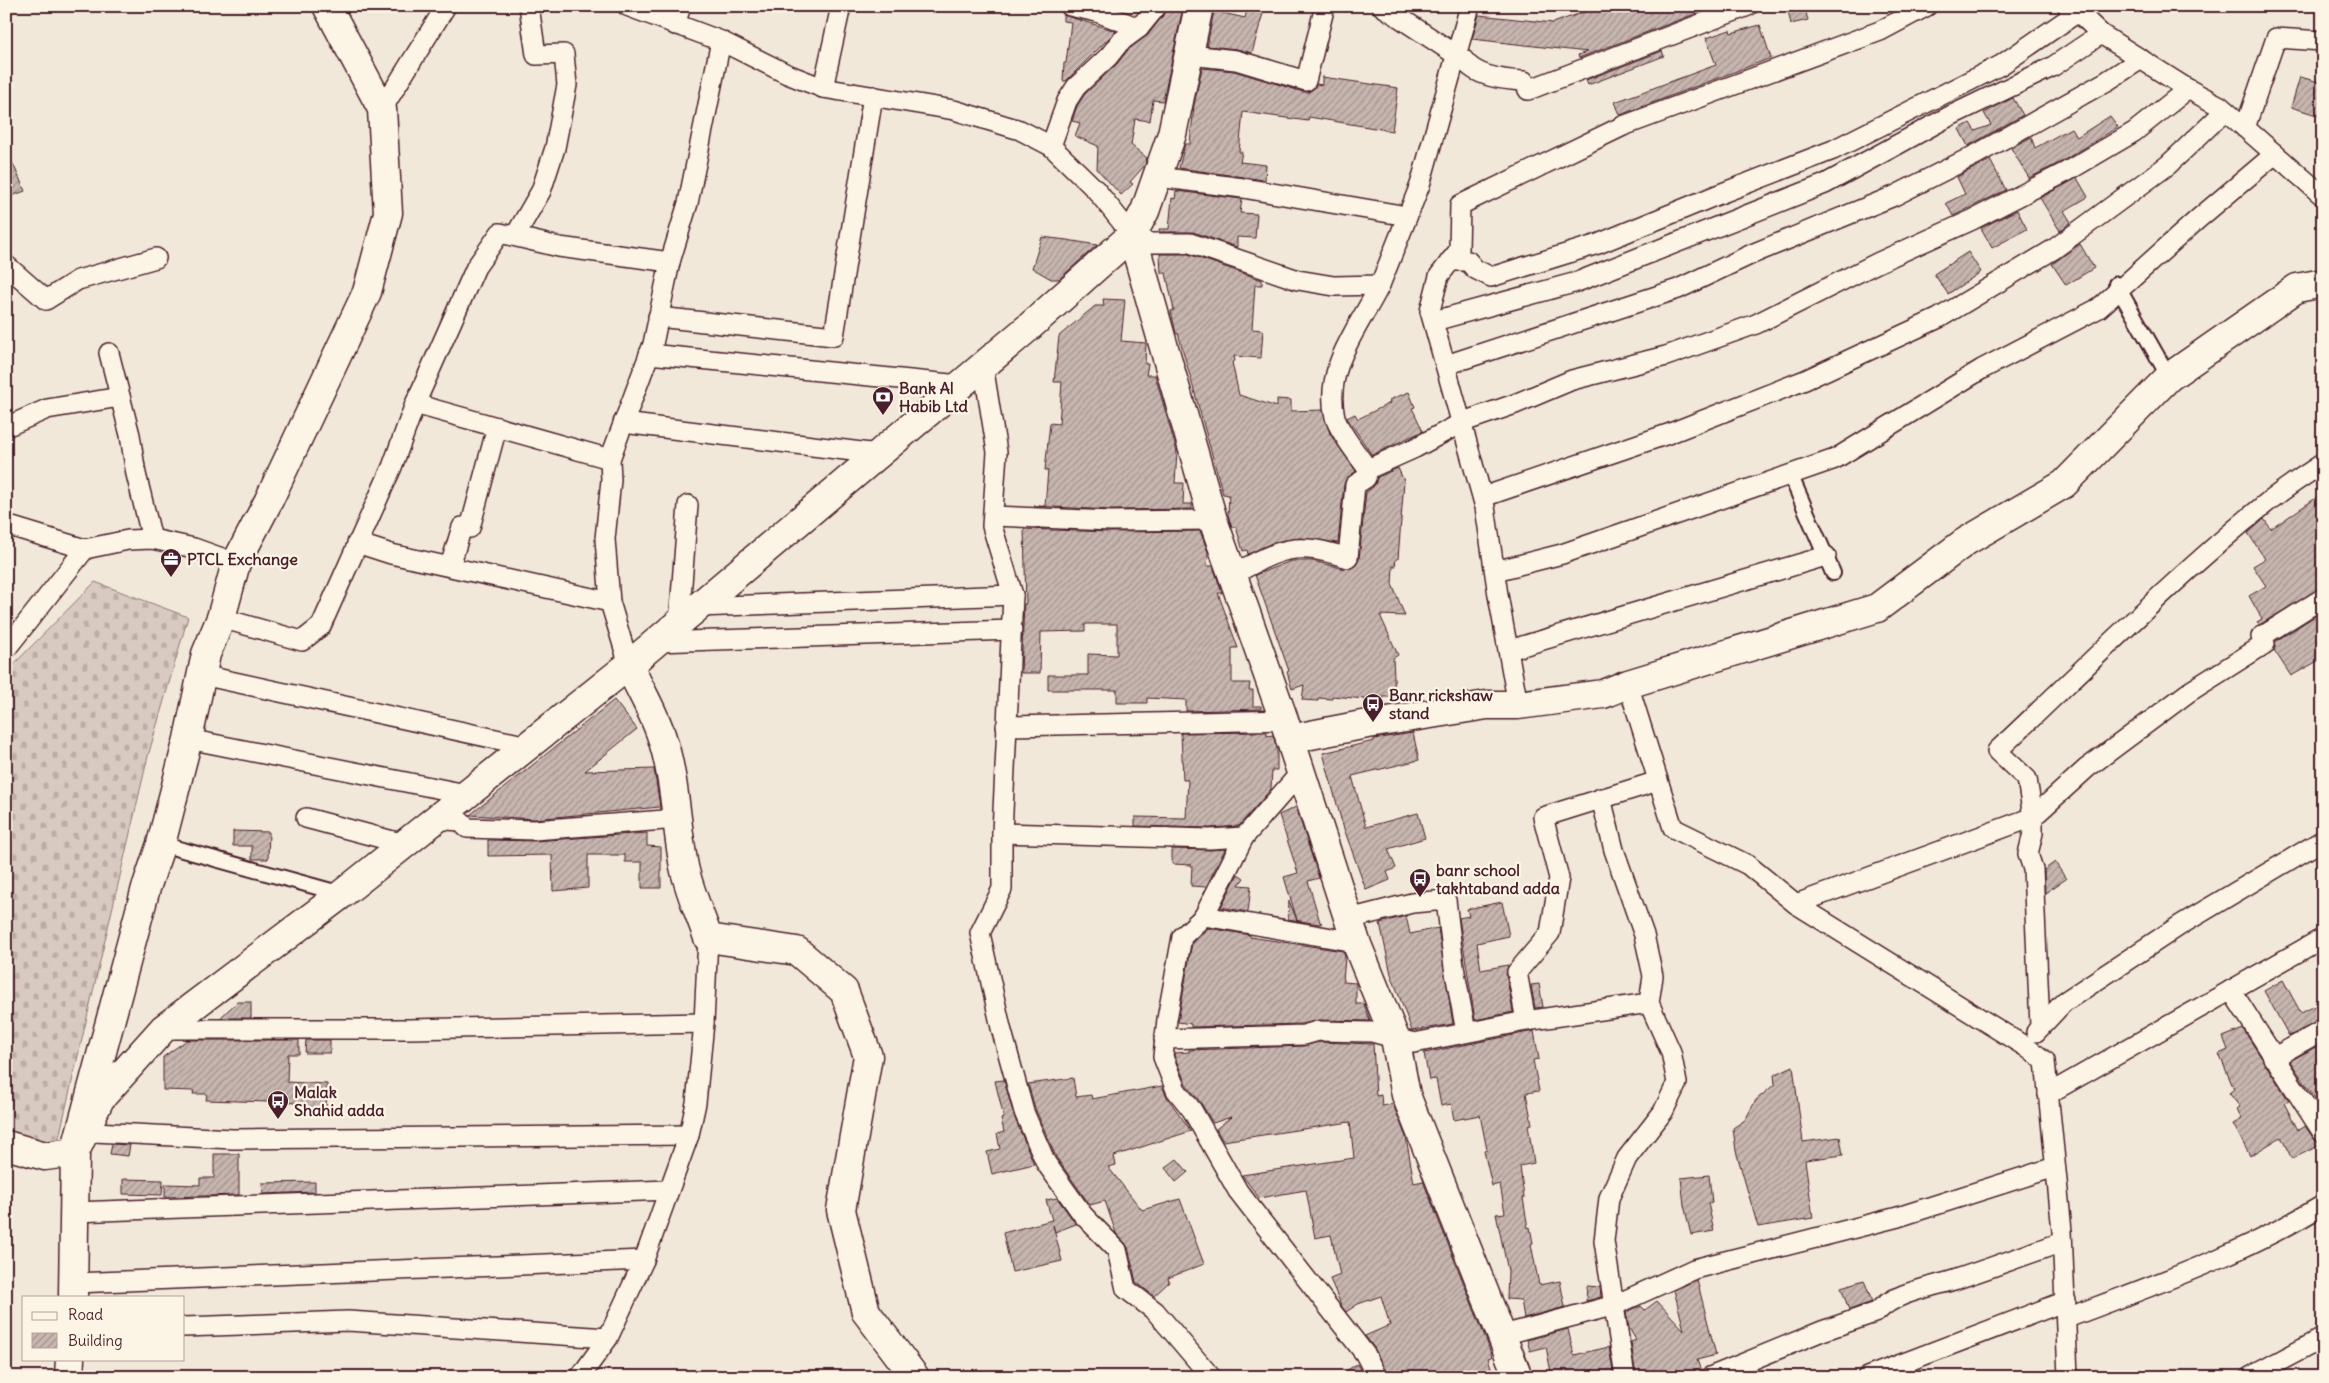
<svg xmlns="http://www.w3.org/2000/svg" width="2329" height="1383" font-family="Delius,sans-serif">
<defs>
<pattern id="cemetery-stones" width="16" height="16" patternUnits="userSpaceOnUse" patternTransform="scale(1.25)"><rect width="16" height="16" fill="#d8cac0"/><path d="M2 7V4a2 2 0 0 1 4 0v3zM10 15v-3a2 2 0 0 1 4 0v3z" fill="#bbada5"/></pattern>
<pattern id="building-hatch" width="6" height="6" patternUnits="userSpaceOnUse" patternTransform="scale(1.25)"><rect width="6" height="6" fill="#c7b6af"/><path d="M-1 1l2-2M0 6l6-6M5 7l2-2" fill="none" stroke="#a4938f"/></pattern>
</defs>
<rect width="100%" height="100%" fill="#f1e8da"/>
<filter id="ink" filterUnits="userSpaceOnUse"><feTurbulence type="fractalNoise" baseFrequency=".02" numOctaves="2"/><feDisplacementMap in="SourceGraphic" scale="10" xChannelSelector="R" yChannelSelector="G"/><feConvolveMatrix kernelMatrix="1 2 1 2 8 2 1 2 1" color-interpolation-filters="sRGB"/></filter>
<g filter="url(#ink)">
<polygon fill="url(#cemetery-stones)" stroke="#917476" points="95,582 188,617 148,756 56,1150 6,1152 6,672"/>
<g fill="url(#building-hatch)" stroke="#4a1f2b">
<polygon points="1248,6 1265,6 1252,53 1237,49 1207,46 1214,11 1245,18"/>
<polygon points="1601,6 1713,7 1579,58 1578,55 1587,52 1472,39 1479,15 1553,23"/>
<polygon points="1787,6 1804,6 1808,20 1791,24"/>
<polygon points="1168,9 1182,12 1163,101 1153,100 1150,121 1135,119 1131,145 1147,158 1145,165 1130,182 1133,184 1121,195 1097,169 1098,146 1075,136 1080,123 1072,121 1077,106 1085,94 1117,64 1128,50 1148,35"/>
<polygon points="1063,15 1116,31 1066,81 1063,81 1064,63 1066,63 1071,22 1063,21"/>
<polygon points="1760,25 1771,58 1620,115 1615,102 1716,65 1706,38 1730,30 1731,33"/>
<polygon points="1662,51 1664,56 1588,85 1586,80"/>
<polygon points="1202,68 1234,71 1303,92 1309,92 1317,84 1322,85 1322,77 1398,88 1392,131 1309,117 1308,121 1243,112 1239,152 1242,152 1240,162 1266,165 1265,180 1179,168 1185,144 1190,144 1194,105"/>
<polygon points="2300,77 2323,83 2323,117 2291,107"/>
<polygon points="2013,98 2023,115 1968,146 1959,129 1970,123 1975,131 1991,125 1984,113"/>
<polygon points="2110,116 2118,127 2061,162 2029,178 2011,148 2031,137 2035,148 2071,128 2077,137"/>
<polygon points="6,148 25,191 6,198"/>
<polygon points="1990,160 2006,190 1953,216 1946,203 1965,194 1957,177"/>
<polygon points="2077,178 2088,197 2064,211 2071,222 2060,231 2040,198"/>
<polygon points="1176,191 1242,199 1240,213 1257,214 1255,238 1237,237 1237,247 1193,232 1159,232 1159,229 1169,229 1172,198 1175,199"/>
<polygon points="2017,210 2027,229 1992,248 1981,228"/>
<polygon points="1042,237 1067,240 1097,245 1059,279 1051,279 1032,268"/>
<polygon points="2080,244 2094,268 2066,285 2052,264"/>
<polygon points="1968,252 1981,272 1948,294 1934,274"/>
<polygon points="1160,254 1188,254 1262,280 1262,285 1255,285 1252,329 1263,330 1261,358 1234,356 1235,361 1232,362 1239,395 1277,407 1277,399 1291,400 1291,411 1323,410 1330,434 1356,471 1346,479 1344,484 1338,543 1300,538 1274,542 1248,554 1247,550 1243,551 1236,527 1232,527 1228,515 1229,495 1223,494 1178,333 1176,334 1175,329 1171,311 1174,310 1166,273 1161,273"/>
<polygon points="1103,299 1125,300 1121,341 1146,343 1145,364 1148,364 1146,375 1155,375 1177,452 1175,483 1184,483 1183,504 1192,504 1192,509 1111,510 1034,506 1045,506 1048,470 1045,470 1050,423 1059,424 1062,382 1054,382 1059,336 1095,306 1104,306"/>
<polygon points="1409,392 1415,407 1412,408 1423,431 1372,455 1347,418 1355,414 1358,419 1390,403 1389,400"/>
<polygon points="1398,468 1404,481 1398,559 1396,559 1395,567 1393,566 1392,584 1405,616 1380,615 1398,655 1393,658 1395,697 1383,697 1384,706 1366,707 1365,699 1332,696 1332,699 1318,698 1318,701 1302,700 1304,685 1292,689 1287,672 1289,671 1255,575 1291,561 1313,561 1345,569 1356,565 1359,559 1366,492 1373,487 1378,477"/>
<polygon points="2323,493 2323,587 2259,625 2257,622 2262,619 2249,596 2266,586 2253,566 2265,559 2248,533 2264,519 2271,529"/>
<polygon points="1024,529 1111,532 1200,531 1208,552 1207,566 1213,566 1222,593 1218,593 1238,648 1232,648 1232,683 1250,683 1249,690 1253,690 1253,706 1261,706 1261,709 1186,711 1186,700 1147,698 1147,703 1117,703 1117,690 1048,690 1048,675 1088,675 1088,654 1117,655 1117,624 1085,624 1085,631 1041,632 1040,673 1021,673 1024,604 1026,604"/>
<polygon points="2323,611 2323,658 2291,676 2274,650 2276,641"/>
<polygon points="614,700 637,729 585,771 654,769 660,807 534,819 470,815"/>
<polygon points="1267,732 1267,736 1273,735 1277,748 1277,770 1272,770 1271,789 1239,826 1210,828 1135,826 1135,817 1186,818 1188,780 1183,780 1181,733"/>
<polygon points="1413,733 1419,760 1352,776 1366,827 1418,813 1425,838 1388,849 1396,868 1387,872 1390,880 1366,890 1342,823 1323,753 1374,741 1374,739"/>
<polygon points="1296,807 1319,878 1308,881 1320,922 1322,923 1319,924 1288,919 1289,901 1297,920 1284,877 1298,873 1279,815"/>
<polygon points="233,831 269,832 268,859 252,859 252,846 233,846"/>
<polygon points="647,833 647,846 661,847 661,888 642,888 642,862 625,862 625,855 588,855 588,888 553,891 552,855 488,856 488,840 535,841"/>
<polygon points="1172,849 1210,850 1225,849 1206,887 1191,886 1192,865 1172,864"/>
<polygon points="2055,862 2066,879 2045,893 2044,870"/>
<polygon points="1238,874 1244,878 1239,885 1251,886 1248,912 1221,907"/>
<polygon points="1502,902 1509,936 1477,943 1481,970 1508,965 1506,974 1513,1012 1475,1020 1459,918 1469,916 1467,909"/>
<polygon points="1406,916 1410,934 1438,928 1453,1024 1412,1031 1391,974 1380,923"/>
<polygon points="1208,928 1250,935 1250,937 1343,951 1345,957 1343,982 1356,983 1356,1004 1364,1004 1370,1021 1318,1020 1302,1024 1191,1027 1191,1024 1178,1022 1192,943"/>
<polygon points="2283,980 2301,1013 2323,1002 2323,1019 2289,1036 2264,991"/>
<polygon points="1539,984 1543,1007 1535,1008 1531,985"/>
<polygon points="237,1002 251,1002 251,1018 220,1018"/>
<polygon points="2243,1029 2289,1101 2284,1103 2298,1130 2305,1126 2314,1139 2322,1144 2292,1159 2281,1137 2250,1156 2233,1124 2242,1119 2237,1109 2240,1107 2229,1093 2234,1089 2219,1054 2228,1050 2223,1037"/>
<polygon points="1534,1031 1539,1059 1533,1060 1539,1091 1526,1093 1532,1124 1528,1125 1534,1163 1520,1166 1524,1198 1523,1198 1528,1228 1530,1227 1533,1243 1531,1244 1539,1285 1560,1281 1565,1307 1524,1318 1521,1300 1507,1299 1508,1271 1496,1214 1505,1213 1500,1184 1492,1186 1484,1151 1487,1150 1480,1115 1454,1120 1451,1104 1441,1106 1436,1079 1429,1080 1424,1053"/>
<polygon points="187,1040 299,1040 299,1054 288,1054 287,1082 327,1084 326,1115 299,1114 300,1103 206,1100 207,1094 193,1094 194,1091 163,1090 163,1057"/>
<polygon points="306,1040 330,1040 330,1053 305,1053"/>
<polygon points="1319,1042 1373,1044 1376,1096 1381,1095 1382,1106 1393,1104 1406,1137 1414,1183 1423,1181 1487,1342 1492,1357 1488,1358 1494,1377 1388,1377 1375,1349 1365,1336 1390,1325 1381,1296 1358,1304 1346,1312 1342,1307 1330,1279 1340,1275 1331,1235 1315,1238 1306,1190 1259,1198 1242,1175 1354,1158 1350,1122 1223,1141 1216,1129 1231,1117 1213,1123 1201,1103 1186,1084 1174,1055 1175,1053 1189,1052 1189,1050 1304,1046"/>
<polygon points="2323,1043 2323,1110 2290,1061"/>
<polygon points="1793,1066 1803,1142 1840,1137 1843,1155 1805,1160 1813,1218 1758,1227 1736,1151 1733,1128 1745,1120 1756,1100 1775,1084 1774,1075"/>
<polygon points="1073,1078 1076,1097 1091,1095 1092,1099 1162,1086 1167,1097 1191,1131 1114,1156 1116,1165 1108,1167 1142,1210 1180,1199 1204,1264 1168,1278 1169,1282 1154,1296 1136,1282 1128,1247 1116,1233 1105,1201 1090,1205 1056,1157 1035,1108 1028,1084"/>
<polygon points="1004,1080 1014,1116 1034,1164 992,1174 987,1152 1000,1149 997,1134 1004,1132 1001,1119 1004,1118 995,1081"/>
<polygon points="112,1144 130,1145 128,1156 110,1154"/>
<polygon points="214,1154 239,1154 239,1195 165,1197 165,1184 200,1185 200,1178 214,1178"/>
<polygon points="1177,1159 1188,1172 1176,1182 1165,1168"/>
<polygon points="1709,1175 1712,1203 1708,1203 1714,1231 1691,1235 1684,1205 1681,1178"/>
<polygon points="123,1179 163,1180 162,1195 123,1194"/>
<polygon points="315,1182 315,1192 263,1194 262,1183"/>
<polygon points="1057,1198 1076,1224 1055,1232 1053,1225 1062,1261 1012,1272 1003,1233 1052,1220 1046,1200"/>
<polygon points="1697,1280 1716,1355 1697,1360 1701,1371 1699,1377 1636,1377 1631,1342 1636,1340 1629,1328 1626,1312 1641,1306 1645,1310 1657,1301 1684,1330 1674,1290"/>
<polygon points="1864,1280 1872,1302 1849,1310 1841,1287"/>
<polygon points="1587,1286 1600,1287 1601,1297 1586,1301"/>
<polygon points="1568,1329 1574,1355 1609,1347 1614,1377 1552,1377 1546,1347 1530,1351 1527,1340"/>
<polygon points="1357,1364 1364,1377 1336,1377"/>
</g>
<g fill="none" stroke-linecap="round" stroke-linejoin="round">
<g stroke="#4a1f2b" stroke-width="18">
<g id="pedestrian">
<polyline points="2116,284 2169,377"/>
<polyline points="1790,474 1833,573"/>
<polyline points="161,844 342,894"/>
</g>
</g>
<g stroke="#4a1f2b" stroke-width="22">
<g id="minor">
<polyline points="627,6 721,41 787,74 823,88 954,110 1020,130 1051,146 1096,190 1132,235 1150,243 1190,243 1298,280 1334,286 1380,285 1420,185 1470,6"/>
<polyline points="1070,6 1097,12 1139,28"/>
<path d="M1382,6L1464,60C1476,77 1504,80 1524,81L1528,90L1748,6"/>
<polyline points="2068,7 2078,12 2101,34 2188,89 2220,106 2323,196"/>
<polyline points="675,25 681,6"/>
<polyline points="1190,55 1236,60 1306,81 1325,6"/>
<polyline points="823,88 841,6"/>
<polyline points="382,109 446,6"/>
<polyline points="2245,128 2276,38 2323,41"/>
<polyline points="1051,146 1067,101 1076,87 1109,56 1120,42 1139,28 1157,6"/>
<polyline points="1158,177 1243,188 1407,216"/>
<polyline points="515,236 541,191 555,148 567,85 564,54 536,55 529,6"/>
<polyline points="1450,261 1468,261 1475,269 1491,277 1598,244 1717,195 1833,150 2001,65 2078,12"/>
<polyline points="6,265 46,300 78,280 156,258"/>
<polyline points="658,317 834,336 873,96"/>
<polyline points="1434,321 1577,282 1825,184 1948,117 2052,67 2101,34"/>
<polyline points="109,353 130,435 136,474 152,539"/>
<polyline points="649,354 960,385"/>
<polyline points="983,365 997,452 992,526 1013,595 1002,833 1002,889 980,933 1001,1028 1024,1112 1046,1163 1083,1215 1117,1250 1126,1289 1155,1311 1211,1377"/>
<polyline points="1446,365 1678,289 1752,254 1894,196 1977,154 2107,81 2141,59"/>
<polyline points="415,404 476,267 500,233 559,247 670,262"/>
<polyline points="623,423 878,454"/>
<polyline points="6,427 47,409 120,397"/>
<polyline points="1368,469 1415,448 1463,422 1515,404 1572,380 1666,356 1756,324 1877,263 1972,220 2066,172 2134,132 2188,89"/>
<polyline points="1483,497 1668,434 1805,380 1939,318 2054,249 2168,165 2225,111"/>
<polyline points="993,516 1111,521 1213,520"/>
<polyline points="6,525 85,549 128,540 152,539 194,548 236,563"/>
<polyline points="357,543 391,554 610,602"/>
<polyline points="450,566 462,527 470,528 497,427"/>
<polyline points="1495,571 1562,554 1835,459 1982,369 2099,308 2198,219 2275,154"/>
<path d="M1234,574C1282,548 1294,541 1348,558L1355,485L1366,478L1368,469C1359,457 1338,430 1335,417C1323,368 1360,326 1380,285"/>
<polyline points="698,607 1013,595"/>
<polyline points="221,618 302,641 321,626 392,467 415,404 610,459"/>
<polyline points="679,623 688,505"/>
<polyline points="656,642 1012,630"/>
<polyline points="6,649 85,549"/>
<polyline points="1509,650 1826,556"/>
<polyline points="629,665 610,602 605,539 611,480 610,459 653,344 670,262 688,203 721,41"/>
<polyline points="202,675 528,746"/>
<polyline points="1628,684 1673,828 1748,865 1796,904 2026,1047 2045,1061 2062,1231 2068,1377"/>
<polyline points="1518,705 1498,595 1485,507 1430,311 1439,276 1459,250 1460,205 1623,126 1880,31 1927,6"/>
<polyline points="1006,726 1284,720"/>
<polyline points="188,739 466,794"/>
<polyline points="1301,772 1244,837 1204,916 1182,937 1167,1019 1163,1057 1176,1090 1192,1110 1238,1191 1365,1354 1377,1377"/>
<polyline points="1601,798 1614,850 1644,935 1653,976 1649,1003 1671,1052 1677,1083 1663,1112 1627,1158 1609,1198 1604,1241 1625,1377"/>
<polyline points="306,818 404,844"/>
<polyline points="435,819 460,821 467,828 534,830 678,819"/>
<polyline points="1002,833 1210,839 1244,837"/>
<polyline points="1796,904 2033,817 2087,768 2189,692 2265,644 2261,637 2323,598"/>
<polyline points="1204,916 1356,942"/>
<polyline points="1349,919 1412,903 1446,900 1454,967 1466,1032"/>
<polyline points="2231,990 2323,1133"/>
<polyline points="1526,1021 1517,972 1550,933 1559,878 1543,817 1658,781"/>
<path d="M2040,1026L2033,869L2028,854L2033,833V817L2027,779L1997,751C2085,668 2171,581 2264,505C2283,489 2303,477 2323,463"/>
<polyline points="163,1029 409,1029 704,1023"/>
<polyline points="2036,1032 2064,1002 2182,924 2323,840"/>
<polyline points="1164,1039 1304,1035 1318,1031 1372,1032 1414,1043 1526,1021 1649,1003"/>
<polyline points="2273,1058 2323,1030"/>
<polyline points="2048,1094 2323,938"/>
<polyline points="80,1140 94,1132 233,1139 689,1135"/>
<polyline points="75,1212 669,1190"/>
<polyline points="74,1283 644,1260"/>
<path d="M2067,1318C2154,1285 2243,1254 2323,1205"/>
<polyline points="184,1327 348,1321 608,1338"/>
<polyline points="1503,1335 1615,1305 1694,1269 1898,1217 2055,1167"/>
<polyline points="580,1377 608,1338 644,1260 689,1135 696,1103 704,1023 708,938"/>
<path d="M1710,1377L1822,1331L1877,1312C1895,1292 1929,1288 1954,1280C1990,1268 2026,1255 2062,1242"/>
<polyline points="1867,1377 2066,1301"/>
<polyline points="2250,1377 2323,1338"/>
</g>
</g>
<g stroke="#4a1f2b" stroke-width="31">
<g id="secondary">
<path d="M629,665C640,691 655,713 663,741C675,780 676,822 683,861C687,887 700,913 708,938L797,951L844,991L868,1056L841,1210L866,1312L915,1377"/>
<polyline points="1290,739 1362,725 1487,705 1518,705 1603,694 1628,684 1877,608 1965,542 2064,484 2169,377 2297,288 2323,283"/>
<polyline points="6,1145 45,1156 75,1152"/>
</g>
</g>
<g stroke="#4a1f2b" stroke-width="31">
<g id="primary">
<polyline points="1132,235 1213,520 1284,720 1356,942 1395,1038 1406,1095 1518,1377"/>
<polyline points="75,1152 100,1099 163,1029 342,894 629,665 1029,327 1132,235 1145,211 1172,134 1199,6"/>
<polyline points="73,1297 75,1152 146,888 161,844 188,739 206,654 221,618 236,563 268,502 367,292 388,213 382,109 327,6"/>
<polyline points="69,1377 70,1359"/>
</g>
</g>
<use href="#pedestrian" stroke="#fcf5e5" stroke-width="14"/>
<use href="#minor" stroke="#fcf5e5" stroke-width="19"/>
<use href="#secondary" stroke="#fcf5e5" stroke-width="28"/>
<use href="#primary" stroke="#fcf5e5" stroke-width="28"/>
</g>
</g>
<defs>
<g id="bank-pin" transform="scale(1.125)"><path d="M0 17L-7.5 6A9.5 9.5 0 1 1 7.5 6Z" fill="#4a1f2b" stroke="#fcf5e5"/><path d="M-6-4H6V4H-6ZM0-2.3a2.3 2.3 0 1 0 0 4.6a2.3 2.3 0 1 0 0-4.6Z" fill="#fff"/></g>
<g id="office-pin" transform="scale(1.125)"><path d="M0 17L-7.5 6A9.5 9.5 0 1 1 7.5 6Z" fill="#4a1f2b" stroke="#fcf5e5"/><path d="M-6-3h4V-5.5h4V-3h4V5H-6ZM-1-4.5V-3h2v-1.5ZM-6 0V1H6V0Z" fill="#fff"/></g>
<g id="bus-pin" transform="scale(1.125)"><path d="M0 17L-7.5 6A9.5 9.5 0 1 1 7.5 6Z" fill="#4a1f2b" stroke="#fcf5e5"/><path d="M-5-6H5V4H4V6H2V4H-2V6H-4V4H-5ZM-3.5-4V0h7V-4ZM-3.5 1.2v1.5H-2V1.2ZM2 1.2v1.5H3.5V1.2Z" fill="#fff"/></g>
</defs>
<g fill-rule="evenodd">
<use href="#bank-pin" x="883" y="397"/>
<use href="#office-pin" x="171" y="559"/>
<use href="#bus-pin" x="1373" y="704"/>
<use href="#bus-pin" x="1420" y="879"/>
<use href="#bus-pin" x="278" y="1101"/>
</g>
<g text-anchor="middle" stroke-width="4.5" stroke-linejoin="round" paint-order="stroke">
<g font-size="16" font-weight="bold" fill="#4a1f2b" stroke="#fcf5e5" text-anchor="start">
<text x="899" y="394">Bank Al<tspan x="899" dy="18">Habib Ltd</tspan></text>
<text x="187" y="565">PTCL Exchange</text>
<text x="1389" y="701">Banr rickshaw<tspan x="1389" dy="18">stand</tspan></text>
<text x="1436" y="876">banr school<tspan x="1436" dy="18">takhtaband adda</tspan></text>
<text x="294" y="1098">Malak<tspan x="294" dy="18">Shahid adda</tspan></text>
</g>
</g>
<rect width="2329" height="1383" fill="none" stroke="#fcf5e5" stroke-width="25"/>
<rect x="12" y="12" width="2304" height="1358" fill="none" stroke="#4a1f2b" stroke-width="2" filter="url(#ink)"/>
<rect x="22" y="1296" width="162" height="65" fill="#fcf5e5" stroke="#b59f9b"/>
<rect x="32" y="1312" width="25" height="8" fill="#fcf5e5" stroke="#b59f9b"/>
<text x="68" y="1320" font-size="15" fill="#4a1f2b">Road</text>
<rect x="32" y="1333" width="25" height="15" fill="url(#building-hatch)" stroke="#b59f9b"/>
<text x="68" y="1346" font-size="15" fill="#4a1f2b">Building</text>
</svg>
